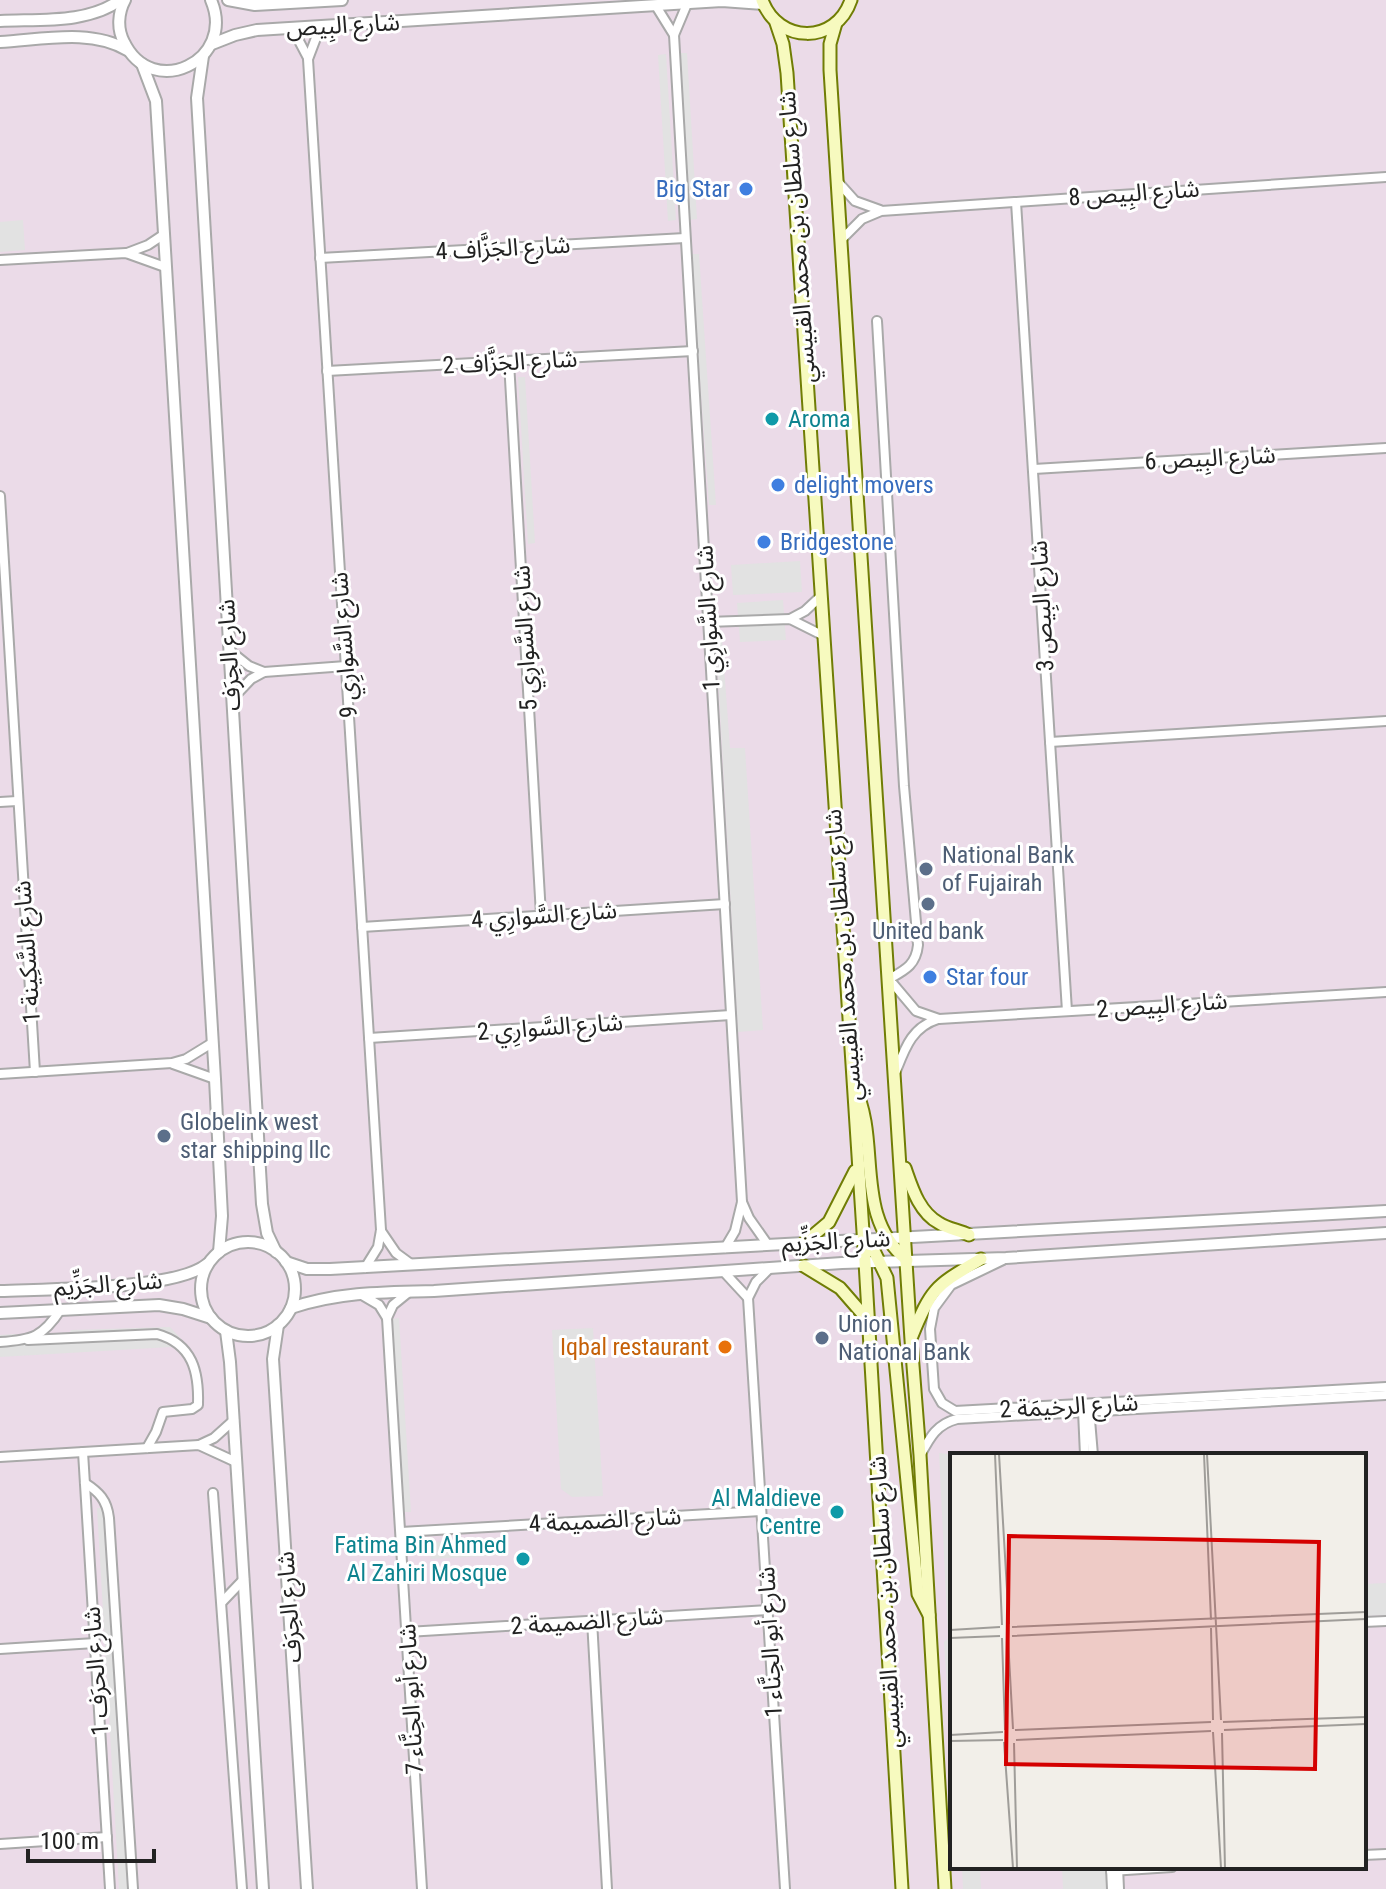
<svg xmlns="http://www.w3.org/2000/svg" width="1386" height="1889" font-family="'Roboto Condensed','Noto Sans Arabic',sans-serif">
<rect width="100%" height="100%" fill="#f2efe9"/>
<path fill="#ebdbe8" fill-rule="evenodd" d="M0,0H1386V1889H0ZM952,1455H1364V1867H952Z"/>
<g fill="#e2e2e2">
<polygon points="679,53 687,53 697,219 689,220"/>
<polygon points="666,54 676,220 668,221 658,55"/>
<polygon points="23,220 25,250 0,252 0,222"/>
<polygon points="691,254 699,254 716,505 709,505"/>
<polygon points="518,377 525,377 535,543 528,544"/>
<polygon points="800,561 802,592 733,595 731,565"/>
<polygon points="783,600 786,640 740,642 737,603"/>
<polygon points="722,639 730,748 745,748 763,1030 738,1032 716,640"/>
<polygon points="399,1318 411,1512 404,1512 392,1319"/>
<polygon points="170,1327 188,1346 0,1357 0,1335 15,1334 20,1338 68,1336 71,1330"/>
<polygon points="593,1328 603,1496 572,1497 561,1489 552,1330"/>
<polygon points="939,1453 956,1455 952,1455 952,1761 944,1642 948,1638"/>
<polygon points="97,1508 105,1508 128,1889 119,1889"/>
<polygon points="509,1537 504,1555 431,1559 430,1542"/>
<polygon points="1386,1583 1386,1615 1364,1616 1364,1584"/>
<polygon points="962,1867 980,1867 981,1889 963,1889"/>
<polygon points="1062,1867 1108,1867 1110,1889 1063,1889"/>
</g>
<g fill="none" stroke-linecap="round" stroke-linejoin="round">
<g stroke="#a9a9a9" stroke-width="12">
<g id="minor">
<polyline points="687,4 674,35 742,1202 735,1231 725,1248"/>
<polyline points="656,6 674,35"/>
<polyline points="326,27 316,38 308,59 381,1230 378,1247 365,1268"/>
<polyline points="287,29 298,39 308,58"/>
<polyline points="838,182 855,201 880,210"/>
<polyline points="1016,202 1067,1011"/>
<polyline points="842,239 862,219 881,211 1386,177"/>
<polyline points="127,253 148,245 163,235"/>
<polyline points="320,258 685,238"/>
<polyline points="0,260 126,253 165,267"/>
<path d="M877,321L904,786L918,945C916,965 905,970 889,979L916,1011L939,1019L1386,992"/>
<polyline points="509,362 541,915"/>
<polyline points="327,371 693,351"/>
<polyline points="1034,469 1386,448"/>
<polyline points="0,496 35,1072"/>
<polyline points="790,619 805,611 820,597"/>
<polyline points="708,622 790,619 822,635"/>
<polyline points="229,650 249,666 264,672"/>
<polyline points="232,699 251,679 264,672 346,666"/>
<polyline points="1050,742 1386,721"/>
<polyline points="0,802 17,801"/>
<polyline points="362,927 725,904"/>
<polyline points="369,1038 731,1015"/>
<polyline points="173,1064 215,1079"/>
<path d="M896,1071C905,1048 912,1027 938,1019"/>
<polyline points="0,1074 172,1063 186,1059 212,1043"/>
<polyline points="742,1202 749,1218 768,1245"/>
<polyline points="381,1231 396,1253 411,1264"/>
<polyline points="1003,1260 951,1285 934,1308 930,1329 934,1389 942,1403 955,1411 1386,1387"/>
<polyline points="768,1270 756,1282 748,1298 785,1889"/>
<polyline points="724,1272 748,1298"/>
<polyline points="409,1292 393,1305 387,1318 422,1889"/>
<polyline points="362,1295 379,1305 387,1318"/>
<path d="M28,1340L157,1334C193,1344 199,1372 198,1405L192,1409L163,1412L156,1432L147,1448"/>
<path d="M0,1342C32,1340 43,1337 61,1309"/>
<polyline points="1089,1408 1093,1455"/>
<polyline points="199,1445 214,1438 234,1420"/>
<polyline points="83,1452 110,1889"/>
<path d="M921,1454C930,1437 937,1424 957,1419L1386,1395"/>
<polyline points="1085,1455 1083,1411 1087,1408"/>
<polyline points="0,1457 199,1445 236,1462"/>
<path d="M85,1483C99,1492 107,1500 109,1518L133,1889"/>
<polyline points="213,1493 242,1889"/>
<polyline points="401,1532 761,1511"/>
<polyline points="222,1602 244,1579"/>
<polyline points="592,1620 607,1889"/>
<polyline points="1364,1622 1386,1621"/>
<polyline points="407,1632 768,1610"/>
<polyline points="0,1649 95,1643"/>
<polyline points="0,1844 107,1837"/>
<polyline points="1364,1855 1386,1854"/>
<polyline points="1118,1867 1119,1889"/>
<polyline points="1111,1868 1112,1889"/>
<polyline points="1111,1871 1172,1867"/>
</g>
</g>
<g stroke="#a9a9a9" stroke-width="14">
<g id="tertiary">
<path d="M125,0C118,13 117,29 124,42C152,101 237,61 211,0"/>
<polyline points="228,0 255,5 342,0"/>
<path d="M0,21C39,19 88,24 120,0"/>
<path d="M0,42C40,40 91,28 127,50"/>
<polyline points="212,44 235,35 257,30 722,1 763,4"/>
<polyline points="203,56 197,98 262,1204 267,1233 276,1252"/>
<polyline points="142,64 156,101 215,1079 222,1216 219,1252"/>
<circle cx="248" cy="1289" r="47"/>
<polyline points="286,1262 307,1269 330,1269 1386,1211"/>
<path d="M0,1291C45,1289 176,1290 207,1264"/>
<path d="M291,1308C337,1292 385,1292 434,1291L842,1263L1006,1258L1386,1233"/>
<polyline points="0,1313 159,1305 183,1309 211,1318"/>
<polyline points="278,1325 273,1359 307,1889"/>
<polyline points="226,1331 230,1362 263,1889"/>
</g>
</g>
<g stroke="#707d05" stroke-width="15">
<g id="secondary">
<path d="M762,0C778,44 836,45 851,0"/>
<polyline points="776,23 783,44 787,73 865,1262 902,1889"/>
<polyline points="836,23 830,44 830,70 911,1340 920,1455 945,1889"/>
<path d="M854,1086C882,1142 852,1215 907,1260"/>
<path d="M905,1168C912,1188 919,1212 939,1223C948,1229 959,1230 969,1235"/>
<polyline points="863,1241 875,1253 887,1278 918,1594 929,1615"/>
<polyline points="804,1243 829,1222 855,1171"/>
<polyline points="804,1266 840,1288 867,1319"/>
<path d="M912,1336C932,1286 936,1286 981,1259"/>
</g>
</g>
<use href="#minor" stroke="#fff" stroke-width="8"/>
<use href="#tertiary" stroke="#fff" stroke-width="10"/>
<use href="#secondary" stroke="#f7fabf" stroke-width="11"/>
</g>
<g fill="#3f7fe0" stroke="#fff" stroke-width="3">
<circle cx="746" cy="189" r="8"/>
<circle cx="778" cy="485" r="8"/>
<circle cx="764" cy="542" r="8"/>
<circle cx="930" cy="977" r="8"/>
</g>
<g fill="#0f9aa8" stroke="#fff" stroke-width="3">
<circle cx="772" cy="419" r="8"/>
<circle cx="837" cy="1512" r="8"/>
<circle cx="523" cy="1559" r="8"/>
</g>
<g fill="#5c6f8a" stroke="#fff" stroke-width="3">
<circle cx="926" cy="869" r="8"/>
<circle cx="928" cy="904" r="8"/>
<circle cx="164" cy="1136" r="8"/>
<circle cx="822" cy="1338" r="8"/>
</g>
<circle fill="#e8710a" stroke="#fff" stroke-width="3" cx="725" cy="1347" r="8"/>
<g text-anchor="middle" stroke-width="6" stroke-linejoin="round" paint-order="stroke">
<g font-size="24" fill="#222" stroke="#fff">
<text transform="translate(343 25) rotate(-3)" y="8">شارع البِيص</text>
<text transform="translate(1134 193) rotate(-4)" y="8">شارع البِيص 8</text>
<text transform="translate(797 237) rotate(-94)" y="8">شارع سلطان بن محمد القبيسي</text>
<text transform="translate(503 248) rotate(-3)" y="8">شارع الجَزَّاف 4</text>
<text transform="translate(510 362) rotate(-3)" y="8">شارع الجَزَّاف 2</text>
<text transform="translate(1210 458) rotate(-3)" y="8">شارع البِيص 6</text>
<text transform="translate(1042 606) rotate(-93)" y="8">شارع البِيص 3</text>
<text transform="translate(708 618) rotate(-93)" y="8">شارع السَّوارِي 1</text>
<text transform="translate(525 638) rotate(-93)" y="8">شارع السَّوارِي 5</text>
<text transform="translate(344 645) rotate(-94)" y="8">شارع السَّوارِي 9</text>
<text transform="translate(229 655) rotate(-93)" y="8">شارع الحِرَف</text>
<text transform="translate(544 915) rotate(-4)" y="8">شارع السَّوارِي 4</text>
<text transform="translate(27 952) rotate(-94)" y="8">شارع السَّكِينة 1</text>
<text transform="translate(843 955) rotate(-94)" y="8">شارع سلطان بن محمد القبيسي</text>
<text transform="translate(1162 1005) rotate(-4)" y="8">شارع البِيص 2</text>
<text transform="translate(550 1027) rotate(-4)" y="8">شارع السَّوارِي 2</text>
<text transform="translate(836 1241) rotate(-3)" y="8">شارع الجَزِّيم</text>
<text transform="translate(108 1284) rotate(-4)" y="8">شارع الجَزِّيم</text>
<text transform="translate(1069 1406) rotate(-3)" y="8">شارع الرخيمَة 2</text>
<text transform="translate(605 1520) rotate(-3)" y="8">شارع الضميمة 4</text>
<text transform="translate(885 1602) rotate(-93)" y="8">شارع سلطان بن محمد القبيسي</text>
<text transform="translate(289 1607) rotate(-94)" y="8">شارع الحِرَف</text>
<text transform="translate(587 1621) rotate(-4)" y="8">شارع الضميمة 2</text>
<text transform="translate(770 1642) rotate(-93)" y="8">شارع أبو الحِنَّاء 1</text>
<text transform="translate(96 1671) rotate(-94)" y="8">شارع الحرَف 1</text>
<text transform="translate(411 1699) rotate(-93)" y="8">شارع أبو الحِنَّاء 7</text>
</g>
<g font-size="24" fill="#366cbe" stroke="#fff" text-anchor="start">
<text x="730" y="197" text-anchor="end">Big Star</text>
<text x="794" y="493">delight movers</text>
<text x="780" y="550">Bridgestone</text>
<text x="946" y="985">Star four</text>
</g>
<g font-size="24" fill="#0d838f" stroke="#fff" text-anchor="end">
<text x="788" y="427" text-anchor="start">Aroma</text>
<text x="821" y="1506">Al Maldieve<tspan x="821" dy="28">Centre</tspan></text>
<text x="507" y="1553">Fatima Bin Ahmed<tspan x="507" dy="28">Al Zahiri Mosque</tspan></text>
</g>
<g font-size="24" fill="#4e5e75" stroke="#fff" text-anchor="start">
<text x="942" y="863">National Bank<tspan x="942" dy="28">of Fujairah</tspan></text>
<text x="928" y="939" text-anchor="middle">United bank</text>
<text x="180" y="1130">Globelink west<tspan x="180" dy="28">star shipping llc</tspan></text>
<text x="838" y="1332">Union<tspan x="838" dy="28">National Bank</tspan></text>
</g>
<g font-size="24" fill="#c56008" stroke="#fff" text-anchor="end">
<text x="709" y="1355">Iqbal restaurant</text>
</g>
</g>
<g transform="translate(950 1453)">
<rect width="416" height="416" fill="#f2efe9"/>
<path fill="none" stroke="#9f9d99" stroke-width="2" d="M45,1L52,172M49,1L59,171M254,1L261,167M257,1L271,267M62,174L416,159M261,175L263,267M0,177L50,174M62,183L416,166M0,185L50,183M52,185L55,277M58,186L63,276M273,269L416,264M65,277L261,269M274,277L416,271M263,279L271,415M272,280L275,415M0,282L53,279M66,287L261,278M0,288L53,287M54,289L63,415M64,290L67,415"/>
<path fill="#d40000" fill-opacity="0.15" stroke="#d40000" stroke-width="4" d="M59,83L369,89L365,316L56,311Z"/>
<rect width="416" height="416" fill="none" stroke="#222" stroke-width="4"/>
</g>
<path d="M28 1849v12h126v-12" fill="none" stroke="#222222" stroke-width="4"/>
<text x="40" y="1849" font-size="24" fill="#222222" stroke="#ffffff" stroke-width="6" paint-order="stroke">100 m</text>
</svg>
